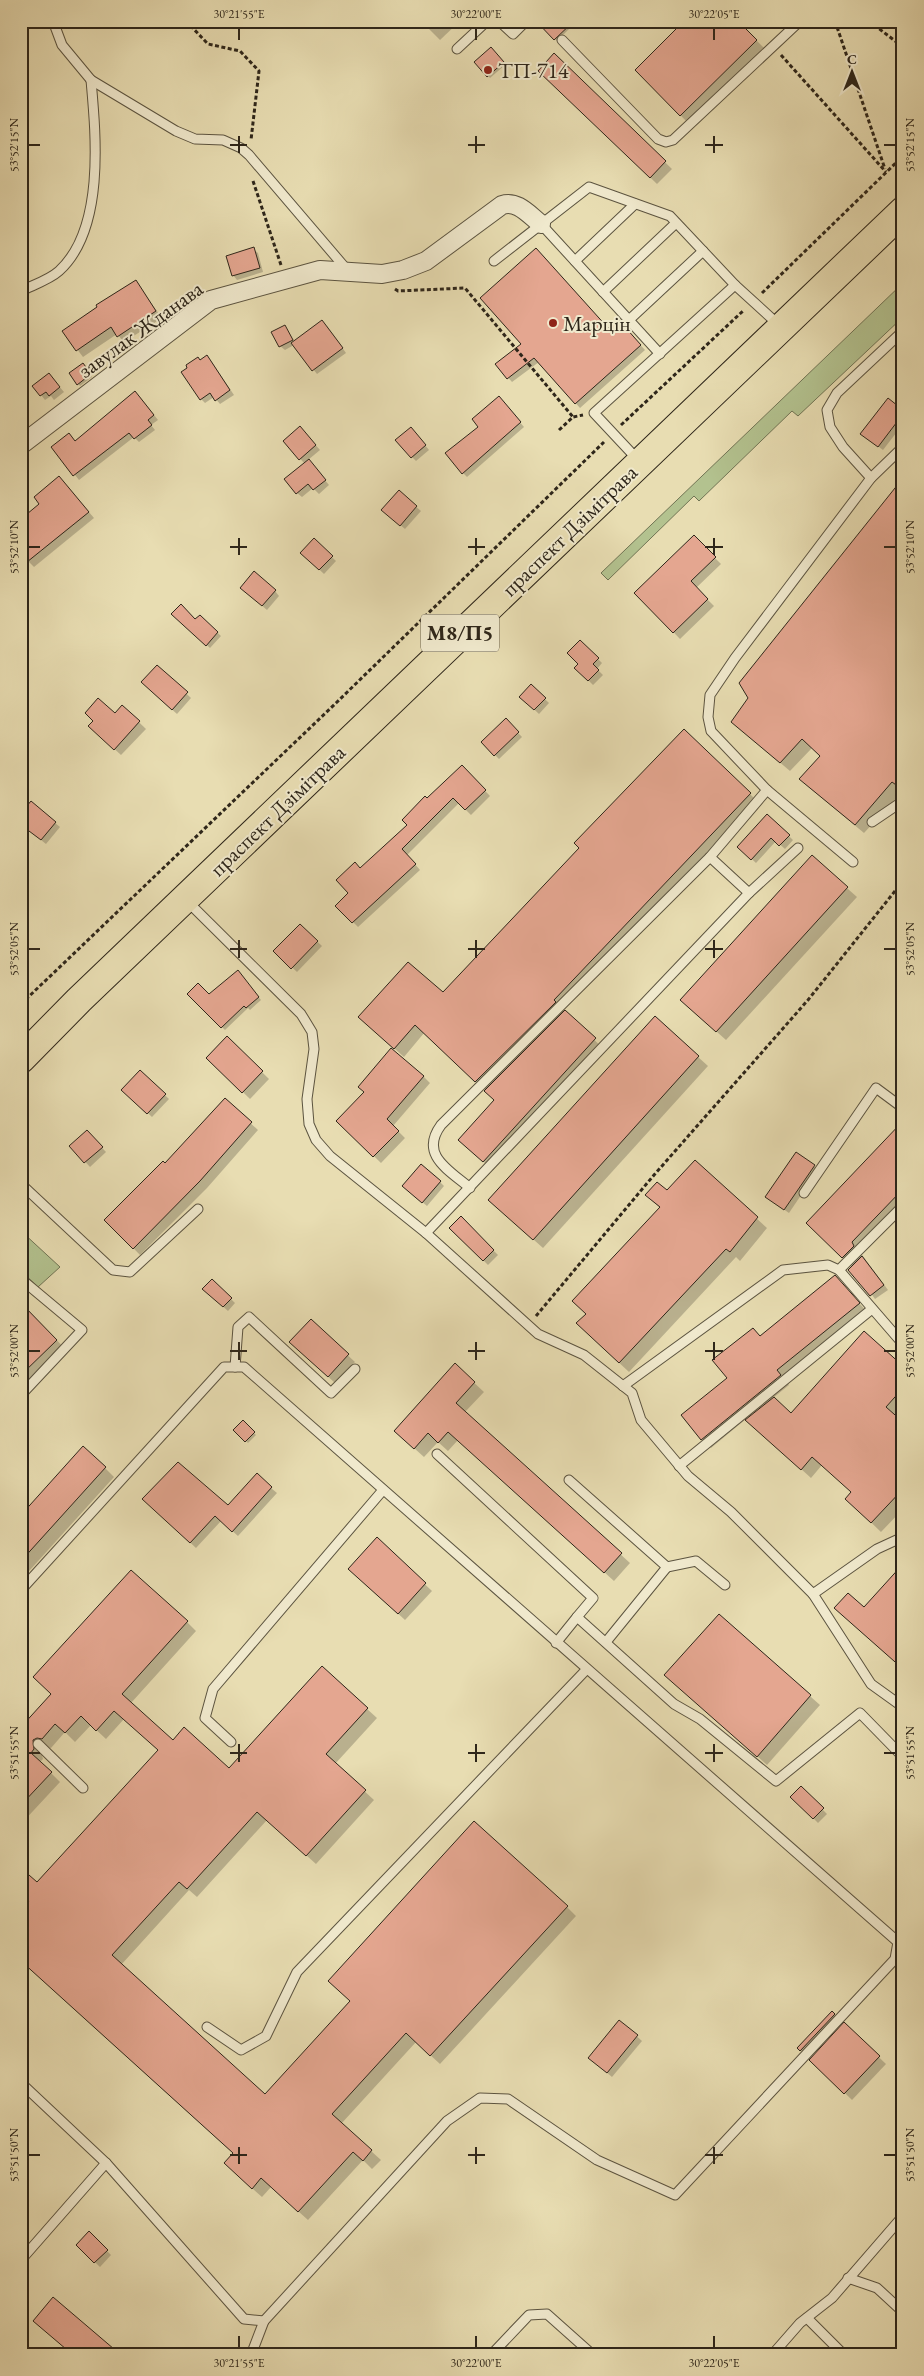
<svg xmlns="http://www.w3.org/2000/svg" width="924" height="2376" font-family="'EB Garamond',serif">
<rect width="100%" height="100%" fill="#e8ddb2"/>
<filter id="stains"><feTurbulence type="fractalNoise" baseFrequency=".004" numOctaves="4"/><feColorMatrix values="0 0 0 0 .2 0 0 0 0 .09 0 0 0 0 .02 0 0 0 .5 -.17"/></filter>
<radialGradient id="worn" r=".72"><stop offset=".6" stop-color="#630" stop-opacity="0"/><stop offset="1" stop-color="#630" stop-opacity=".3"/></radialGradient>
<g fill="#b3c28f" stroke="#707454">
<polygon points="903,283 903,317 798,416 792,411 699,501 694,496 608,580 601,573"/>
<polygon points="21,1231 60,1267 38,1287 21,1271"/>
</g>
<g fill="#0003">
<polygon points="421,21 460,21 440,40"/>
<polygon points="545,21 577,21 557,41 541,25"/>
<polygon points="737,21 766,50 690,125 636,70"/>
<polygon points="490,49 505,65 490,78 476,62"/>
<polygon points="554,55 672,169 657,184 540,71"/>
<polygon points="253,249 258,253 263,272 237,280 233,275"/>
<polygon points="135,281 162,318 124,342 117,334 83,357 64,332"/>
<polygon points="622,325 645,350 580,408 539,362 512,382 497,365"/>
<polygon points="327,326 346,353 317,374 294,345 285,350 280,346 285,327 295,342"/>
<polygon points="200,361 211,361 234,395 220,404 214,397 205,403 201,399"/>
<polygon points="84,366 92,377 80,386 70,374"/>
<polygon points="53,379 64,392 54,400 51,396 45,400 34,386"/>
<polygon points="140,397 158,420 151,425 155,430 139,442 134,437 79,480 53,447 75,442"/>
<polygon points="503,402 524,427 467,477 463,473 480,427"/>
<polygon points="903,411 903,424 883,450 867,438"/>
<polygon points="304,432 320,450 308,460 329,485 319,494 313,488 302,497 297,493 305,464 284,441"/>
<polygon points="415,433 429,450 416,461 412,457"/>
<polygon points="903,480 903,791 864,833 810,788 821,756 812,748 790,771 732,722"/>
<polygon points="65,484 94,518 34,567 28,561"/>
<polygon points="399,492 421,511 405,529 387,514"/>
<polygon points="694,537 721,564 696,588 714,606 680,639 636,593"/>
<polygon points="314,540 336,561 324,574 302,553"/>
<polygon points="275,591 279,596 267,610 246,592"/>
<polygon points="173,614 195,621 200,616 221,636 210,648"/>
<polygon points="580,641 602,663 597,669 603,675 593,685 576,668 580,664"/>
<polygon points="157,666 191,698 177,714 147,687"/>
<polygon points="531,686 549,703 539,714 521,697"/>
<polygon points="122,706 146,729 121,755 97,733"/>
<polygon points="506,720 522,737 499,759 482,742"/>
<polygon points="462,767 490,796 471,815 459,803 407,855 420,870 358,927 337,906 409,825 427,800"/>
<polygon points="750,794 759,803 562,1010 604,1049 493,1170 469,1149 496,1100 424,1033 404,1057 369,1026 443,994"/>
<polygon points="31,803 60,827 46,844 21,824"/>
<polygon points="767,815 793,840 785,849 776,841 756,863 738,846"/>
<polygon points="812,857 857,897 726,1040 691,1009"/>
<polygon points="300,925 322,946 297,972 275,951"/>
<polygon points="241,975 261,1000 250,1010 248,1008 225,1030 189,994 209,996"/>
<polygon points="655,1018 708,1066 543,1248 499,1209"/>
<polygon points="227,1038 269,1079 250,1099 208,1058"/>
<polygon points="903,1054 903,1073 895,1064"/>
<polygon points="140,1072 169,1099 152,1117 123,1090"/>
<polygon points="423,1076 430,1083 393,1126 405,1138 381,1163 338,1121"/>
<polygon points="225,1100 258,1130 207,1188 140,1255 106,1220 165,1165"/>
<polygon points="903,1127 903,1208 860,1252 888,1290 875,1299 853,1267 808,1223"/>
<polygon points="91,1136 106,1152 90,1167 71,1146"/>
<polygon points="695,1162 767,1228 740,1261 736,1257 629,1372 587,1333 587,1314 660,1208 646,1195 667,1192"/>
<polygon points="814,1166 818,1170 789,1213 766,1197"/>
<polygon points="440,1182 444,1186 427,1206 408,1190"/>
<polygon points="461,1218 498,1255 488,1265 451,1228"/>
<polygon points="212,1281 235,1303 228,1311 208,1293"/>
<polygon points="844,1286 868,1313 785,1380 789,1385 773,1398 791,1414 903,1367 903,1407 895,1416 903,1423 903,1509 881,1532 856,1508 853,1492 822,1465 811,1478 746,1419 711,1448 702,1439 728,1378 760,1336"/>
<polygon points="21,1302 66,1350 21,1393"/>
<polygon points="903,1308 903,1323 897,1317"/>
<polygon points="311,1321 355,1362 335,1383 298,1349"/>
<polygon points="455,1365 484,1392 465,1412 630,1563 614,1581 458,1440 448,1451 438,1442 424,1457 405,1440"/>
<polygon points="243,1422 256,1435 248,1443 235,1430"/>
<polygon points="105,1468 114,1477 21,1580 21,1517"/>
<polygon points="271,1488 277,1493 238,1536 221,1521 196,1548 150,1505 228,1507"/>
<polygon points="377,1539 432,1591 405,1620 356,1575"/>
<polygon points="719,1615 820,1705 767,1765 675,1684"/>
<polygon points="187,1622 196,1631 131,1703 173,1742 229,1770 322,1668 377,1718 335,1764 374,1800 316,1864 267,1820 197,1897 189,1890 121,1965 265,2096 567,1907 576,1916 440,2064 416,2042 341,2124 381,2160 372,2169 363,2160 308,2220 271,2187 262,2197 235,2173 234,2154 21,1961 21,1870 37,1884 159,1751 124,1719 106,1739 91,1725 75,1742 65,1732 51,1748 46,1747 41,1752 43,1759 40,1762 60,1782 21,1824 21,1729"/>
<polygon points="801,1788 827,1814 818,1823 792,1797"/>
<polygon points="832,2013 841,2021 808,2057 798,2048"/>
<polygon points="620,2021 642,2041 612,2077 594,2062"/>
<polygon points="844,2024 886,2064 852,2100 811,2060"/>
<polygon points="89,2233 111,2255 100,2267 77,2245"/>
<polygon points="543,2350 549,2355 539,2355"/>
</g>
<g fill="#e4a690" stroke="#2e261a">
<polygon points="536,21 574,21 554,40"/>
<polygon points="670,21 738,21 757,40 680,116 635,70 677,28"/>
<polygon points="491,47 504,62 487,77 474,62"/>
<polygon points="554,53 666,161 650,178 538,71"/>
<polygon points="254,247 260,268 232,276 226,256"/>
<polygon points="536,248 608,328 618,319 641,345 575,404 534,358 507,379 495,364 521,344 480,298"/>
<polygon points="136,280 156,311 117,337 111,327 76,351 62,331 97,307 96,305"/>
<polygon points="322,320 343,348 312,371 291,343"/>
<polygon points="285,325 293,340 279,347 271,332"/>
<polygon points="207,355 230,390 215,401 210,393 200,400 181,372 187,368 186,365 198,357 200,360"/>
<polygon points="83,363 91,374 77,385 69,373"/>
<polygon points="49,373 60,387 49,396 46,392 40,396 32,386"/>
<polygon points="135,391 154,415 148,420 152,425 134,439 129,433 73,476 51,447 69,433 75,441"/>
<polygon points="499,396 521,422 462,474 445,453 478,427 472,419"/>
<polygon points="888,398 903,410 903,414 878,447 860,434"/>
<polygon points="300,426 316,445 299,460 283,441"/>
<polygon points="411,427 426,445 411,458 395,440"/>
<polygon points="309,459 326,480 313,490 308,484 296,494 284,479"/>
<polygon points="59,476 89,512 27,562 21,555 21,519 39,504 34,497"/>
<polygon points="903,478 903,790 892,782 855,825 799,779 820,756 802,739 780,763 731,722 748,698 739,683"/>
<polygon points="399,490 417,506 400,526 381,510"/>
<polygon points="694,535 716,557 691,581 708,599 673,633 634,593"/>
<polygon points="314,538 333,556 319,570 300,553"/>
<polygon points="254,571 276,590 262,606 240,588"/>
<polygon points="181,604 195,619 200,615 218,632 206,646 171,614"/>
<polygon points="580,640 599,658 593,664 599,670 588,681 574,668 578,664 567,653"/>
<polygon points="157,665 188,692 172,710 141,682"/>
<polygon points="531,684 546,698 534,710 519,697"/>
<polygon points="98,698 115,713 122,705 140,721 114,750 88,726 93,721 85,713"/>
<polygon points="506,718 519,732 494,756 481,742"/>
<polygon points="684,729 751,793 554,1000 556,1002 475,1082 415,1025 394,1049 358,1017 408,962 443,992 579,848 574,843"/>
<polygon points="462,765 486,790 465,810 453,798 402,849 416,864 352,923 335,906 348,893 336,880 355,862 360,868 407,825 402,820 425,796 427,798"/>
<polygon points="31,801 56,822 41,840 21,825 21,813"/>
<polygon points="767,814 790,835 779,846 771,838 751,860 737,847"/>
<polygon points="812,855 848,887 716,1032 680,1000"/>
<polygon points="300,924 318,941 291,969 273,951"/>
<polygon points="238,970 259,997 246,1008 244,1006 221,1028 187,994 198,983 209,994"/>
<polygon points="565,1010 596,1038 483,1162 458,1140 494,1100 484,1091"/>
<polygon points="655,1016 699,1056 533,1240 488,1200"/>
<polygon points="227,1036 263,1071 242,1093 206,1058"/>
<polygon points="391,1048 424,1076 387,1119 399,1131 373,1157 336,1121 364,1092 358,1087"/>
<polygon points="140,1070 166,1094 147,1114 121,1090"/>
<polygon points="225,1098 252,1122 200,1181 133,1249 104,1220 163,1161 165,1163"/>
<polygon points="903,1121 903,1189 852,1242 854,1246 842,1258 806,1223"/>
<polygon points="87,1130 103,1147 84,1163 69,1146"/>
<polygon points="796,1152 815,1165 784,1210 765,1197"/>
<polygon points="695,1160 758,1217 730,1252 726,1249 619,1363 576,1323 586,1314 572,1301 660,1207 645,1195 657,1182 667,1190"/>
<polygon points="421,1164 441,1181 422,1203 402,1186"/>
<polygon points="461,1216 494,1250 483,1261 449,1228"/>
<polygon points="862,1256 884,1285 870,1296 848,1270"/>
<polygon points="835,1275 860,1303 777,1370 781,1375 701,1440 681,1415 727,1378 712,1360 753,1328 760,1336"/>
<polygon points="212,1279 232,1298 223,1307 202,1289"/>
<polygon points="21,1303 57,1340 21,1375"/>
<polygon points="311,1319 349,1354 328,1377 289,1342"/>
<polygon points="864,1331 903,1366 903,1388 886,1407 903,1422 903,1489 871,1523 845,1499 851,1492 812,1457 801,1470 745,1420 774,1397 791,1413"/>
<polygon points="455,1363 475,1382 456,1403 622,1553 604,1573 448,1432 438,1443 428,1433 414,1449 394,1431"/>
<polygon points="243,1420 255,1432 245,1442 233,1430"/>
<polygon points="83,1446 106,1467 21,1561 21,1515"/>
<polygon points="178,1462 228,1505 257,1473 272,1487 232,1532 215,1516 190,1543 142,1499"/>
<polygon points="377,1537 426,1583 398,1614 348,1569"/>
<polygon points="903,1564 903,1669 834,1608 848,1593 864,1607"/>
<polygon points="131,1570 188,1621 122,1694 173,1740 184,1727 229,1768 322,1666 368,1708 326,1754 366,1790 306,1856 257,1812 187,1889 179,1882 112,1955 265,2094 350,2001 328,1981 474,1821 568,1906 430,2056 406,2033 332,2114 372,2150 363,2161 353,2152 298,2212 261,2178 252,2189 224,2163 233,2153 21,1961 21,1910 29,1901 21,1894 21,1868 37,1882 158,1750 114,1711 96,1731 81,1716 65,1733 55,1724 42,1739 37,1738 33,1740 34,1749 31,1753 52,1772 21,1805 21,1727 51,1694 33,1677"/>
<polygon points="719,1614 811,1695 757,1757 664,1675"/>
<polygon points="801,1786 824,1808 813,1819 790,1797"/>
<polygon points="832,2011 835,2014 800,2051 797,2048"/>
<polygon points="619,2020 638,2035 607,2073 588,2058"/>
<polygon points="844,2022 880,2056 844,2094 809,2060"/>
<polygon points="89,2231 108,2250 94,2263 76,2245"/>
<polygon points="53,2297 121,2355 73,2355 33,2321"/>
</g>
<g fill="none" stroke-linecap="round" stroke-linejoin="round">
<g stroke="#5c5440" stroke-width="11">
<g id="lane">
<polyline points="53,21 62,45 91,80 176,131 195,139 223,140 241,148 249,155 348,271"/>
<polyline points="499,21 513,34 526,21"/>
<polyline points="562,40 658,139 666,142 673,140 800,21"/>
<polyline points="457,49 487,21"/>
<polyline points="541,224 660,354"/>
<polyline points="494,261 589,187 670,216 735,285 780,326"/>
<polyline points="575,261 635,204"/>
<path d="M21,291C33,285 49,280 59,271C105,229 96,136 91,80"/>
<polyline points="603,292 676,223"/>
<polyline points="629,320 703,251"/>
<polyline points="638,460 594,413 735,285"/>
<polyline points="871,478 843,447 830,427 827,410 837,393 903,331"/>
<polyline points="767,790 853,862"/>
<polyline points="872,822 903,801"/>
<polyline points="710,857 749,893"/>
<polyline points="187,901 301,1014 312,1032 314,1049 307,1099 309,1124 316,1140 330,1156 426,1233 538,1334 584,1355 632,1393 641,1420 688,1476 731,1512 813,1594 877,1549 903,1537"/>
<polyline points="21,1184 113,1270 130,1272 198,1209"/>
<path d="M470,1188C449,1170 419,1155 441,1125L710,857L767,790L711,731L708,717L710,695L735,658L871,478L903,447"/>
<polyline points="804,1193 876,1088 903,1108"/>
<polyline points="426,1233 749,893 798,848"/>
<polyline points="839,1270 903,1344"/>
<polyline points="21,1279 82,1330 21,1395"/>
<polyline points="235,1367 238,1327 249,1317 331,1393 355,1369"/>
<polyline points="623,1386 783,1270 828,1265 839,1270 903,1206"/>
<polyline points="437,1454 593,1598 577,1617"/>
<polyline points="679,1466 872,1309"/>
<polyline points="569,1480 667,1567 606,1642"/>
<polyline points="667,1567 696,1561 725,1585"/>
<polyline points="21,1590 224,1367 244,1367 898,1942 895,1959 675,2195 597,2160 508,2099 480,2098 447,2121 264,2321 251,2355"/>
<polyline points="813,1594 871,1684 903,1707"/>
<polyline points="556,1643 577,1617 674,1704 700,1719 776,1781 860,1713 903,1757"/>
<polyline points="231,1742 205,1718 213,1689 383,1490"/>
<polyline points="38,1744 83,1788"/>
<polyline points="207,2027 241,2050 266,2036 297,1972 586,1670"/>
<polyline points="21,2083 106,2163 244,2319 264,2321"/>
<polyline points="21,2260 106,2163"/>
<polyline points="848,2278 877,2288 903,2312"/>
<polyline points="807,2318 844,2355"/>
<polyline points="491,2355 529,2315 547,2314 593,2355"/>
<polyline points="772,2355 800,2323 832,2298 903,2216"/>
</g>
</g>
<g stroke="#5c5440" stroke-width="20">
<path id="street" d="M21,445L211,300L320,270L382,274L403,270L426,261L502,205C518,200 529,215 541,224"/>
</g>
<g stroke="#2e261a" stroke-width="30">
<polyline id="primary" points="21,1059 79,1000 903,211"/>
</g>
<g stroke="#2e261a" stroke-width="3" stroke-dasharray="4 2.5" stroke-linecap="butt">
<polyline points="186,21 208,44 240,51 259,71 251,140"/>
<polyline points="835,21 885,169"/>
<polyline points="869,21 903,47"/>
<polyline points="781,55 886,172"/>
<polyline points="253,181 281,265"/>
<polyline points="395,289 398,291 465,288 573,417"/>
<polyline points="762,293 903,156"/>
<polyline points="621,425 744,310"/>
<polyline points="559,430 573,417 583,415"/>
<polyline points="21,1004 336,703 604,442"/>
<polyline points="536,1316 654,1175 808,1000 903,881"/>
</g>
<use href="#lane" stroke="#f0e9cd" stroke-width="9"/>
<use href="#street" stroke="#f0e9cd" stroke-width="18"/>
<use href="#primary" stroke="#e8ddb2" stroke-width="28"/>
</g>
<path fill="none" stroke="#2e261a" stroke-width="2" d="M239,28V40M476,28V40M714,28V40M239,136V153M476,136V153M714,136V153M28,145H40M230,145H247M468,145H485M705,145H723M884,145H896M239,538V555M476,538V555M714,538V555M28,547H40M230,547H247M468,547H485M705,547H723M884,547H896M239,940V958M476,940V958M714,940V958M28,949H40M230,949H247M468,949H485M705,949H723M884,949H896M239,1342V1360M476,1342V1360M714,1342V1360M28,1351H40M230,1351H247M468,1351H485M705,1351H723M884,1351H896M239,1744V1762M476,1744V1762M714,1744V1762M28,1753H40M230,1753H247M468,1753H485M705,1753H723M884,1753H896M239,2147V2164M476,2147V2164M714,2147V2164M28,2155H40M230,2155H247M468,2155H485M705,2155H723M884,2155H896M239,2336V2348M476,2336V2348M714,2336V2348"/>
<g fill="#8f2418" stroke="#f0e9cd" stroke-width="2">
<circle cx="488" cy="70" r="5"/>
<circle cx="553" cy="323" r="5"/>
</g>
<g text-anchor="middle" stroke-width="4" stroke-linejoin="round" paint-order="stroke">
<rect fill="#f0e9cd" stroke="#686050" stroke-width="1" x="421" y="614.5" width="78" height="37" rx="4"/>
<g font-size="21" font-weight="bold" fill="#2e261a">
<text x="460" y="640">М8/П5</text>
</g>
<g font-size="22" fill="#2e261a" stroke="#f0e9cd" text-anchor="start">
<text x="498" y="78">ТП-714</text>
<text x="563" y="331">Марцін</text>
</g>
<g font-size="22" fill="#2e261a" stroke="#f0e9cd">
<text transform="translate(140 329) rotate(-36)" y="8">завулак Жданава</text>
<text transform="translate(569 530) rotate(-44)" y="8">праспект Дзімітрава</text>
<text transform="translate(277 810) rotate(-44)" y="8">праспект Дзімітрава</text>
</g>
</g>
<rect width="924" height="2376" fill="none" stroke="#e8ddb2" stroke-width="55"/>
<g transform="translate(852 72)" stroke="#f0e9cd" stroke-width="4" paint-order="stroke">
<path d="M0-4L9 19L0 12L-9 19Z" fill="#2e261a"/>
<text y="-8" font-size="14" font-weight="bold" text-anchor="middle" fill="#2e261a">С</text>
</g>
<rect x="28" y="28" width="868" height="2320" fill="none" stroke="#2e261a" stroke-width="2"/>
<g font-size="12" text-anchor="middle" fill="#2e261a">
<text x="239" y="18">30°21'55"E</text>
<text x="476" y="18">30°22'00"E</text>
<text x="714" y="18">30°22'05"E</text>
<text transform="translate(14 145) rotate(-90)" y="4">53°52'15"N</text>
<text transform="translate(910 145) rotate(-90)" y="4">53°52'15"N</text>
<text transform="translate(14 547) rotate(-90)" y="4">53°52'10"N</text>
<text transform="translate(910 547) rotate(-90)" y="4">53°52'10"N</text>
<text transform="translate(14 949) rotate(-90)" y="4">53°52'05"N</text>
<text transform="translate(910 949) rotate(-90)" y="4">53°52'05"N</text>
<text transform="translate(14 1351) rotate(-90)" y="4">53°52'00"N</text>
<text transform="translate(910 1351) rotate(-90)" y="4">53°52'00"N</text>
<text transform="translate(14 1753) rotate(-90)" y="4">53°51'55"N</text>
<text transform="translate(910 1753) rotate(-90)" y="4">53°51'55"N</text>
<text transform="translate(14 2155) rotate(-90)" y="4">53°51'50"N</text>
<text transform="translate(910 2155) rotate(-90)" y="4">53°51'50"N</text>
<text x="239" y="2367">30°21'55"E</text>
<text x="476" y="2367">30°22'00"E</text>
<text x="714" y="2367">30°22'05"E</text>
</g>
<rect width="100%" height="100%" filter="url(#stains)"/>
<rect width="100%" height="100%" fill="url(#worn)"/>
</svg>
